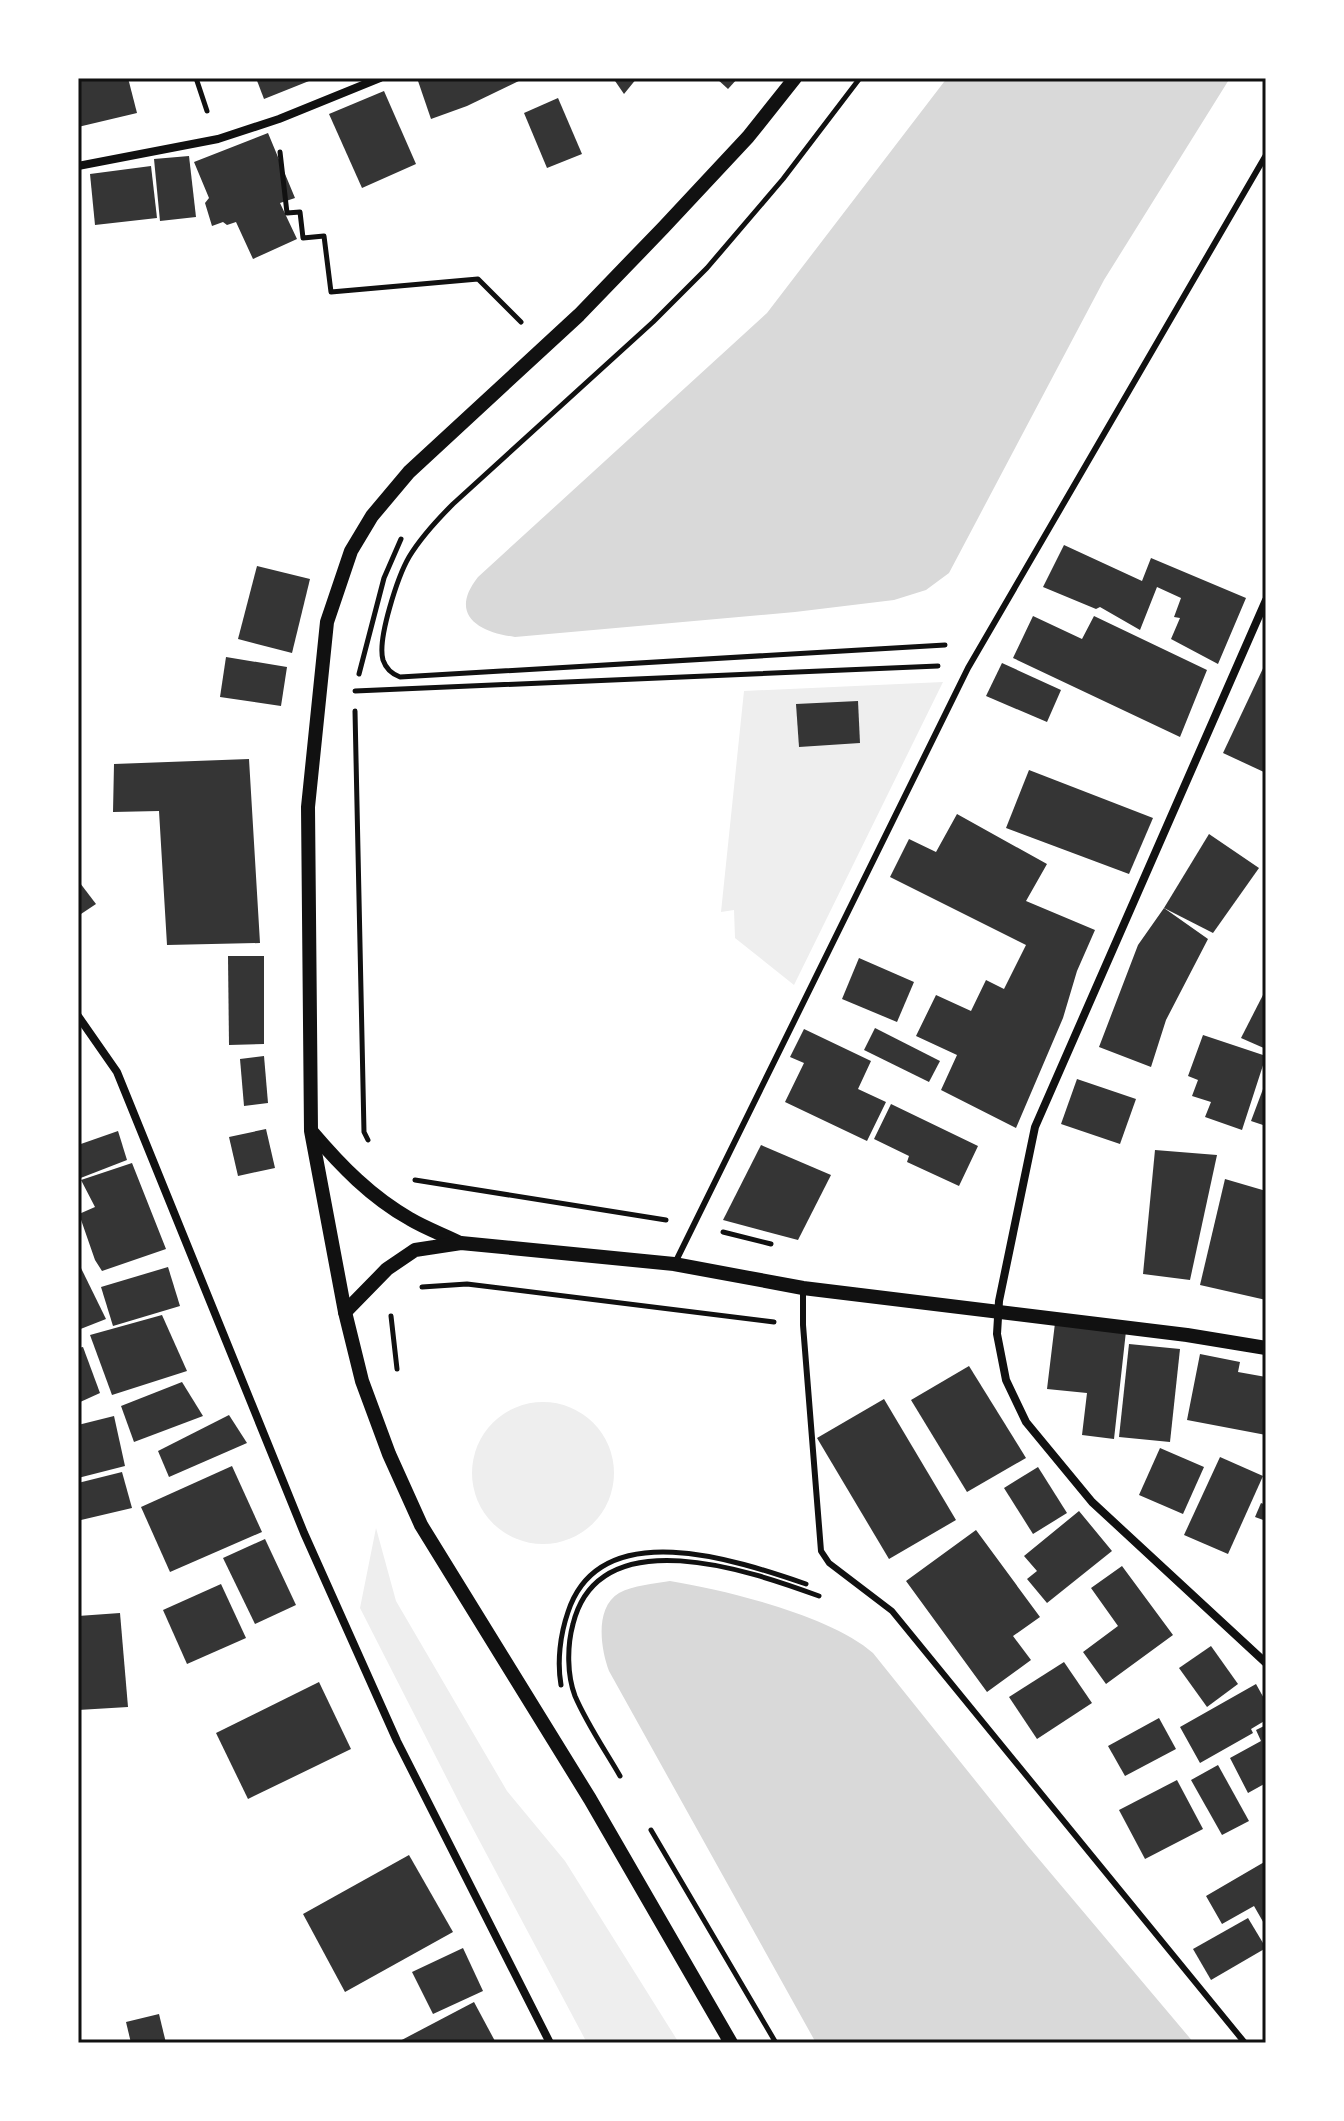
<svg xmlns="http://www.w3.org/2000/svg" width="1344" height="2121" font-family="'Noto Sans',sans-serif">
<rect width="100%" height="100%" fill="#fff"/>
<g fill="#eee">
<polygon points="943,682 794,985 735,938 734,910 721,912 744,691"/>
<circle cx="543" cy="1473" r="71"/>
<polygon points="376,1528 396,1601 507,1791 565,1861 679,2043 587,2043 462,1808 360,1608"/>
</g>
<g fill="#d9d9d9">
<path d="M947,78H1230L1104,280L949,573L926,590L894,600L795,612L515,637C479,632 448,615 478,577L767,313Z"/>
<path d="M670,1581C726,1590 831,1616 873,1653L1027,1845L1194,2043H816L609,1671C601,1650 594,1608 619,1593C634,1585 653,1584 670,1581Z"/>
</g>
<g fill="#353535">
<polygon points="78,78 128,78 137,113 78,127"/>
<polygon points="256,78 307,78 309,81 264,99"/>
<polygon points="417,78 525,78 467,106 431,119"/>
<polygon points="613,78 637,78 624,94"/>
<polygon points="716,78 738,78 728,89"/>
<polygon points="384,91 416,164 362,188 329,114"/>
<polygon points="558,98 582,154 547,168 524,113"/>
<polygon points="268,133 295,198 280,203 297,239 253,259 236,222 227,225 223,222 212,226 205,203 209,198 194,162"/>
<polygon points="189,156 196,217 160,221 154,159"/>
<polygon points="151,166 157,218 95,225 90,174"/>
<polygon points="1064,545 1142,581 1151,558 1246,598 1218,664 1171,639 1180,618 1174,617 1181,598 1157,587 1140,630 1100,607 1096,609 1043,587"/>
<polygon points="257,566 310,579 292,653 238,639"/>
<polygon points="1033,616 1082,639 1094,616 1207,670 1180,737 1013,658"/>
<polygon points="226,657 287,667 281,706 220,697"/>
<polygon points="1266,662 1266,773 1223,753"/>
<polygon points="1002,663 1061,690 1047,722 986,696"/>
<polygon points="858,701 860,743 799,747 796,704"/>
<polygon points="249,759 260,943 167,945 159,811 113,812 114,764"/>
<polygon points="1029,770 1153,818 1129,874 1006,828"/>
<polygon points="957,814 1047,864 1026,901 1095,930 1077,971 1063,1018 1016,1128 941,1090 957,1055 916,1036 936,995 971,1011 986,980 1004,989 1026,945 890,877 909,839 936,852"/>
<polygon points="1209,834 1259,868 1213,933 1164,908"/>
<polygon points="80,883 96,904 78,916 78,884"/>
<polygon points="1164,908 1208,939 1166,1020 1151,1067 1099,1047 1138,945"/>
<polygon points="228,956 264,956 264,1044 229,1045"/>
<polygon points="859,958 914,982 897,1022 842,999"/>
<polygon points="1266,989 1266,1049 1241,1038"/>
<polygon points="875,1028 940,1061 929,1082 864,1050"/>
<polygon points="804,1029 871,1061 858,1089 886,1102 867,1141 785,1102 804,1063 790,1057"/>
<polygon points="1203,1035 1266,1056 1242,1130 1205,1117 1211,1102 1192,1096 1198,1080 1188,1076"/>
<polygon points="264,1056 268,1103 244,1106 240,1059"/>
<polygon points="1077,1079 1136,1099 1120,1144 1061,1124"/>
<polygon points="1266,1081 1266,1126 1251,1121"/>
<polygon points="891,1104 978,1146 959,1186 907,1162 909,1156 874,1139"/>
<polygon points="266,1129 275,1168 238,1176 229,1137"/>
<polygon points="118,1131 127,1160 78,1179 78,1145"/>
<polygon points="761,1145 831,1175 798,1240 723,1220"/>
<polygon points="1155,1150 1217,1155 1190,1280 1143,1274"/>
<polygon points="132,1163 166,1249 102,1271 95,1260 79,1214 95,1207 81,1180"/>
<polygon points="1225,1179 1266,1191 1266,1300 1200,1285"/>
<polygon points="80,1266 106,1319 78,1330 78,1267"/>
<polygon points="168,1267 180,1306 113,1326 101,1287"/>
<polygon points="162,1315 187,1371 112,1395 90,1335"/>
<polygon points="1055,1323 1126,1331 1114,1439 1082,1435 1087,1393 1047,1389"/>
<polygon points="1129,1344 1180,1349 1170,1442 1119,1437"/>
<polygon points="83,1347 100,1393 78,1403 78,1348"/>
<polygon points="1200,1354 1240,1362 1238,1372 1266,1377 1266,1435 1187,1420"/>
<polygon points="969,1366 1026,1458 967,1492 911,1400"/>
<polygon points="182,1382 203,1416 134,1442 121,1406"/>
<polygon points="884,1399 956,1520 889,1559 817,1438"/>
<polygon points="229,1415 247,1443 169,1477 158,1451"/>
<polygon points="114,1416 125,1466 78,1478 78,1425"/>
<polygon points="1160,1448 1204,1467 1183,1514 1139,1495"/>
<polygon points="1220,1457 1263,1476 1228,1554 1184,1535"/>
<polygon points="232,1466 262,1532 170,1572 141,1507"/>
<polygon points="1038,1467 1067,1513 1033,1534 1004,1488"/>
<polygon points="122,1472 132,1508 81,1520 78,1506 78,1483"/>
<polygon points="1261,1503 1266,1505 1266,1521 1255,1517"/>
<polygon points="1079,1511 1112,1551 1047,1603 1027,1579 1037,1571 1024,1556"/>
<polygon points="976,1530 1040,1617 1013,1636 1031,1660 987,1692 906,1581"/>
<polygon points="265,1539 296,1605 255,1624 223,1558"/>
<polygon points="1122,1566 1173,1635 1106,1684 1083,1652 1118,1626 1091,1588"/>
<polygon points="221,1584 246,1638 187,1664 163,1610"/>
<polygon points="120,1613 128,1707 78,1710 78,1616"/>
<polygon points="1211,1646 1238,1684 1207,1707 1179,1668"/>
<polygon points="1064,1662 1092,1703 1037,1739 1009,1697"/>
<polygon points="319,1682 351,1749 248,1799 216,1733"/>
<polygon points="1256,1684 1266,1702 1266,1720 1251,1729 1253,1733 1200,1763 1180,1727"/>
<polygon points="1159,1718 1176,1749 1125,1776 1108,1746"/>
<polygon points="1266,1725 1266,1783 1248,1793 1230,1758 1261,1741 1256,1730"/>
<polygon points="1218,1765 1249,1821 1222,1835 1191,1780"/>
<polygon points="1177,1780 1203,1829 1145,1859 1119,1810"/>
<polygon points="409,1855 453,1932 345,1992 303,1914"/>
<polygon points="1266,1861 1266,1927 1254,1906 1222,1924 1206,1896"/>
<polygon points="1248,1918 1266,1948 1211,1980 1193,1949"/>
<polygon points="463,1948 483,1991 433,2014 412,1972"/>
<polygon points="474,2002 496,2043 396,2043"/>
<polygon points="159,2014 166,2043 131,2043 126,2022"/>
</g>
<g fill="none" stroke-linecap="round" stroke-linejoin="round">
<g stroke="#111" stroke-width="5">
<polyline points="196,78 207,111"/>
<path d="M860,78L783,179L707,268L653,322L453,504C437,520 421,537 409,557C398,576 377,639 383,660C386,669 392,674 400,677L945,645"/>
<polyline points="280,152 287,213 300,212 303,238 324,236 331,292 478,279 521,322"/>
<polyline points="359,674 384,578 401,539"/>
<polyline points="355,691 938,666"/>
<polyline points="355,711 364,1132 368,1140"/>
<polyline points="415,1180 666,1220"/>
<polyline points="723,1232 771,1244"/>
<polyline points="422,1287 467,1284 774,1322"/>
<polyline points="391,1316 397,1369"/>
<path d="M561,1685C557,1662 560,1635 568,1612C600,1514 736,1560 806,1584"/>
<path d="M620,1776C605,1750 587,1724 575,1696C567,1675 567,1646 573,1624C599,1518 751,1571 819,1596"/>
<polyline points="651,1830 776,2043"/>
</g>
<g stroke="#111" stroke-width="6">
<polyline points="675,1263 968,668 1266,155"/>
<polyline points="803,1288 803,1325 821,1551 829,1563 892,1611 1245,2043"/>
</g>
<g stroke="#111" stroke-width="8">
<polyline points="78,166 218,139 279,119 380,78"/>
<polyline points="1266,600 1035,1127 999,1301 997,1334 1006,1380 1026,1422 1092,1502 1266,1663"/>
<polyline points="78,1016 117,1072 304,1533 397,1741 550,2043"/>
</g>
<g stroke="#111" stroke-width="14">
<path d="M312,1132C341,1166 371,1197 410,1219C425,1228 444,1235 460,1243"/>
<polyline points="345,1312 387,1269 415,1250 461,1243 674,1264 803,1288 1187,1335 1266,1348"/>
<polyline points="731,2043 590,1799 421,1525 389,1454 362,1381 345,1312 311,1131 308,807 327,622 351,551 372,516 409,472 579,315 663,228 748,137 795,78"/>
</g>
</g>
<rect width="1344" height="2121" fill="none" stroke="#ffffff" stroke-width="160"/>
<rect x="80" y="80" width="1184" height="1961" fill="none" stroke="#111" stroke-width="3"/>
</svg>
